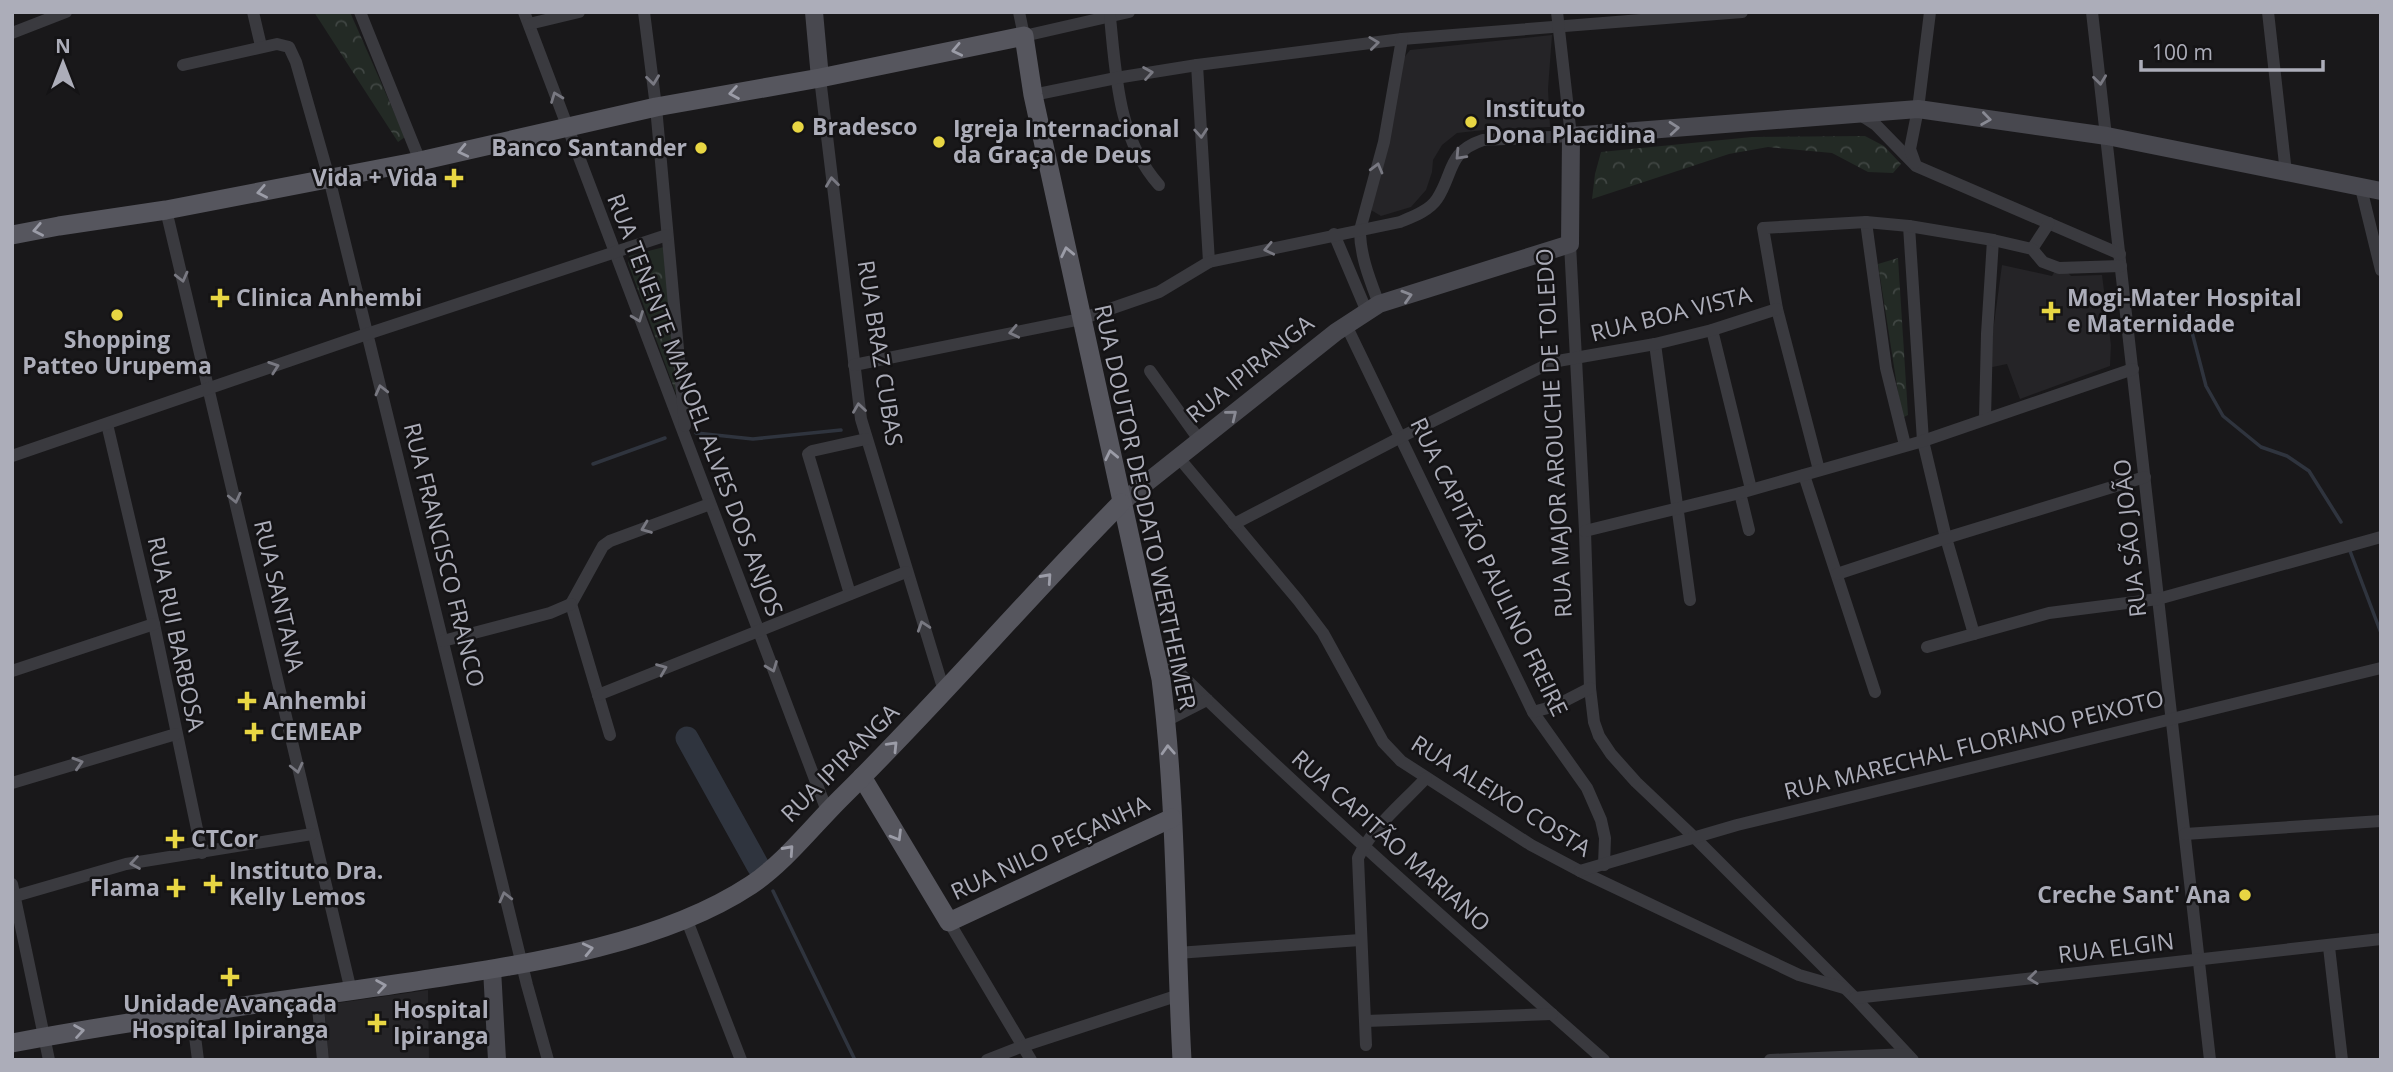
<svg xmlns="http://www.w3.org/2000/svg" width="2393" height="1072" font-family="'Open Sans',sans-serif">
<defs>
<pattern id="forest-crowns" width="20" height="18" patternUnits="userSpaceOnUse" patternTransform="scale(1.75)"><rect width="20" height="18" fill="#232a25"/><path d="M2 6a3 3 0 1 1 6 0M12 15a3 3 0 1 1 6 0" fill="none" stroke="#404643"/></pattern>
</defs>
<rect width="100%" height="100%" fill="#19181a"/>
<g fill="#252427">
<polygon points="1552,35 1548,89 1550,127 1493,129 1457,133 1442,145 1433,160 1432,172 1426,190 1411,207 1381,216 1371,210 1403,59 1410,50"/>
<polygon points="2002,265 2052,276 2055,271 2067,272 2071,276 2102,275 2111,345 2110,366 2020,399 2007,364 1988,368"/>
<polygon points="428,990 429,1060 329,1060 324,1005"/>
</g>
<g fill="url(#forest-crowns)">
<polygon points="314,12 350,12 405,137 398,142"/>
<polygon points="1865,136 1884,146 1901,164 1893,173 1868,172 1832,153 1768,147 1729,154 1592,199 1595,174 1601,152 1752,137"/>
<polygon points="664,247 681,407 628,263 629,256"/>
<polygon points="1898,258 1908,415 1902,418 1878,264"/>
</g>
<g fill="none" stroke-linecap="round" stroke-linejoin="round">
<g stroke="#2f343e" stroke-width="3.5">
<polyline points="2187,313 2206,386 2223,416 2261,447 2287,456 2309,471 2341,522"/>
<polyline points="696,433 753,439 841,430"/>
<polyline points="593,464 665,438"/>
<polyline points="2350,551 2381,633"/>
<polyline points="773,891 855,1060"/>
</g>
<polyline stroke="#2f343e" stroke-width="23" points="687,738 758,866"/>
<g stroke="#3a3a3f" stroke-width="12">
<polyline points="253,12 261,46"/>
<polyline points="360,12 420,161"/>
<polyline points="524,12 827,811"/>
<polyline points="644,12 656,107 685,426"/>
<polyline points="1019,12 1024,36 1129,12"/>
<polyline points="2092,12 2210,1060"/>
<polyline points="2268,12 2286,173"/>
<path d="M1110,17C1116,76 1118,139 1159,185"/>
<polyline points="529,24 579,12"/>
<polyline points="12,33 66,12"/>
<polyline points="183,65 277,44 289,47 296,62 329,178 527,985 548,1060"/>
<polyline points="1197,65 1209,262"/>
<polyline points="820,78 861,419 944,691"/>
<polyline points="1033,95 1116,78 1197,65 1402,39 1742,12"/>
<polyline points="1859,114 1876,125 1916,166 2120,254"/>
<polyline points="1915,163 1910,149 1918,109 1930,12"/>
<polyline points="2361,188 2381,270"/>
<polyline points="166,210 351,991"/>
<polyline points="1866,222 1886,368 1905,445"/>
<polyline points="1909,226 1923,441 1946,538 1974,634"/>
<polyline points="1334,234 1367,312"/>
<polyline points="1570,244 1585,531 1590,688 1594,722 1599,736 1611,754 1636,782 1695,838 1855,998 1913,1060"/>
<polyline points="2032,249 2049,223"/>
<path d="M1379,304C1370,280 1360,256 1360,230L1384,142L1402,39"/>
<polyline points="1346,325 1533,712 1587,788 1601,820 1605,838 1604,865"/>
<polyline points="1712,330 1751,489"/>
<polyline points="1655,344 1690,600"/>
<path d="M854,365L1081,319L1159,292L1209,262L1400,222C1412,217 1429,211 1437,199C1454,173 1447,152 1483,140L1571,136L1557,12"/>
<polyline points="1150,371 1200,441"/>
<polyline points="1985,419 1987,334 1993,240"/>
<polyline points="107,424 154,624 202,853"/>
<polyline points="12,456 367,334 667,235"/>
<polyline points="1179,458 1298,600 1323,633 1383,742 1401,761 1531,845 1580,871 1799,975 1844,988"/>
<polyline points="1819,470 1777,309 1763,228 1866,222 1909,226 1993,240 2032,249 2043,262 2059,268 2121,266"/>
<polyline points="1804,475 1875,692"/>
<polyline points="1740,493 1749,530"/>
<polyline points="1234,524 1401,437 1552,362 1655,344 1712,330 1777,309"/>
<polyline points="1585,531 1740,493 1923,441 2133,369"/>
<polyline points="1837,574 1946,538 2145,477"/>
<polyline points="850,594 808,454 812,451 866,439"/>
<polyline points="571,604 603,546 610,541 710,504"/>
<polyline points="571,604 610,735"/>
<polyline points="443,641 550,613 571,604"/>
<polyline points="1927,647 2049,613 2158,599 2381,537"/>
<path d="M1155,649C1299,791 1452,926 1604,1060"/>
<polyline points="12,671 154,624"/>
<polyline points="598,695 906,572"/>
<polyline points="1533,712 1555,706 1590,688"/>
<polyline points="1166,721 1207,700"/>
<polyline points="12,783 176,734"/>
<polyline points="2185,834 2381,821"/>
<polyline points="1580,871 1737,825 2381,668"/>
<polyline points="12,884 49,1060"/>
<polyline points="12,897 126,864 312,834"/>
<polyline points="686,918 741,1060"/>
<polyline points="949,922 1031,1060"/>
<polyline points="2329,947 2342,1060"/>
<polyline points="1177,953 1360,940"/>
<polyline points="317,997 323,1060"/>
<polyline points="1855,998 2381,939"/>
<polyline points="192,1013 198,1060"/>
<polyline points="1366,1021 1552,1014"/>
<path d="M1366,1045L1358,858C1372,827 1403,803 1426,778"/>
<polyline points="987,1060 1023,1046 1179,995"/>
<polyline points="1770,1060 1907,1054"/>
</g>
<g stroke="#48484f" stroke-width="18">
<polyline points="814,12 820,78"/>
<polyline points="1121,503 1336,332 1379,304 1570,244 1571,136 1918,109 2107,136 2381,191"/>
<polyline points="492,969 497,1060"/>
</g>
<g stroke="#56565e" stroke-width="19">
<path d="M12,235L59,226L166,210L420,161L656,107L820,78L1024,36L1033,95L1161,679C1177,805 1175,933 1182,1060"/>
<polyline points="862,777 949,922 1172,818"/>
<path d="M12,1043C144,1018 277,1002 410,982C519,965 657,947 751,885C783,864 812,827 840,799C937,704 1025,600 1121,503"/>
</g>
</g>
<defs><path id="oneway-chevron" d="M-2-3.5L2.5 0L-2 3.5" fill="none" stroke-width="1.6" stroke-linecap="round" stroke-linejoin="round" transform="scale(1.75)"/></defs>
<g stroke="#797982">
<use href="#oneway-chevron" transform="translate(1374 43) rotate(-7)"/>
<use href="#oneway-chevron" transform="translate(1148 73) rotate(-9)"/>
<use href="#oneway-chevron" transform="translate(653 80) rotate(83)"/>
<use href="#oneway-chevron" transform="translate(2100 80) rotate(83)"/>
<use href="#oneway-chevron" transform="translate(556 97) rotate(-111)"/>
<use href="#oneway-chevron" transform="translate(1201 133) rotate(86)"/>
<use href="#oneway-chevron" transform="translate(1460 155) rotate(133)"/>
<use href="#oneway-chevron" transform="translate(1377 168) rotate(-75)"/>
<use href="#oneway-chevron" transform="translate(832 182) rotate(-97)"/>
<use href="#oneway-chevron" transform="translate(1269 249) rotate(168)"/>
<use href="#oneway-chevron" transform="translate(182 277) rotate(76)"/>
<use href="#oneway-chevron" transform="translate(638 317) rotate(69)"/>
<use href="#oneway-chevron" transform="translate(1014 332) rotate(168)"/>
<use href="#oneway-chevron" transform="translate(274 367) rotate(-19)"/>
<use href="#oneway-chevron" transform="translate(381 390) rotate(-104)"/>
<use href="#oneway-chevron" transform="translate(859 408) rotate(-98)"/>
<use href="#oneway-chevron" transform="translate(235 498) rotate(77)"/>
<use href="#oneway-chevron" transform="translate(646 528) rotate(159)"/>
<use href="#oneway-chevron" transform="translate(923 626) rotate(-108)"/>
<use href="#oneway-chevron" transform="translate(772 667) rotate(69)"/>
<use href="#oneway-chevron" transform="translate(662 669) rotate(-22)"/>
<use href="#oneway-chevron" transform="translate(78 763) rotate(-17)"/>
<use href="#oneway-chevron" transform="translate(297 768) rotate(77)"/>
<use href="#oneway-chevron" transform="translate(135 863) rotate(171)"/>
<use href="#oneway-chevron" transform="translate(505 897) rotate(-104)"/>
<use href="#oneway-chevron" transform="translate(2033 978) rotate(173)"/>
</g>
<g stroke="#9b9ca7">
<use href="#oneway-chevron" transform="translate(957 50) rotate(168)"/>
<use href="#oneway-chevron" transform="translate(734 93) rotate(170)"/>
<use href="#oneway-chevron" transform="translate(463 151) rotate(167)"/>
<use href="#oneway-chevron" transform="translate(262 192) rotate(169)"/>
<use href="#oneway-chevron" transform="translate(38 230) rotate(169)"/>
<use href="#oneway-chevron" transform="translate(1067 252) rotate(-102)"/>
<use href="#oneway-chevron" transform="translate(1111 455) rotate(-102)"/>
<use href="#oneway-chevron" transform="translate(1047 578) rotate(-48)"/>
<use href="#oneway-chevron" transform="translate(893 746) rotate(-46)"/>
<use href="#oneway-chevron" transform="translate(1168 750) rotate(-93)"/>
<use href="#oneway-chevron" transform="translate(897 836) rotate(59)"/>
<use href="#oneway-chevron" transform="translate(789 850) rotate(-48)"/>
<use href="#oneway-chevron" transform="translate(588 949) rotate(-13)"/>
<use href="#oneway-chevron" transform="translate(381 986) rotate(-9)"/>
<use href="#oneway-chevron" transform="translate(79 1031) rotate(-9)"/>
</g>
<g stroke="#898a94">
<use href="#oneway-chevron" transform="translate(1986 119) rotate(8)"/>
<use href="#oneway-chevron" transform="translate(1674 128) rotate(-5)"/>
<use href="#oneway-chevron" transform="translate(1407 296) rotate(-17)"/>
<use href="#oneway-chevron" transform="translate(1232 415) rotate(-39)"/>
</g>
<g fill="#e8d643" stroke="#141315" stroke-width="2.5">
<circle cx="1471" cy="122" r="7"/>
<circle cx="798" cy="127" r="7"/>
<circle cx="939" cy="142" r="7"/>
<circle cx="701" cy="148" r="7"/>
<path d="M450.5 167.5h7v7h7v7h-7v7h-7v-7h-7v-7h7z"/>
<path d="M216.5 287.5h7v7h7v7h-7v7h-7v-7h-7v-7h7z"/>
<path d="M2047.5 300.5h7v7h7v7h-7v7h-7v-7h-7v-7h7z"/>
<circle cx="117" cy="315" r="7"/>
<path d="M243.5 690.5h7v7h7v7h-7v7h-7v-7h-7v-7h7z"/>
<path d="M250.5 721.5h7v7h7v7h-7v7h-7v-7h-7v-7h7z"/>
<path d="M171.5 828.5h7v7h7v7h-7v7h-7v-7h-7v-7h7z"/>
<path d="M209.5 873.5h7v7h7v7h-7v7h-7v-7h-7v-7h7z"/>
<path d="M172.5 877.5h7v7h7v7h-7v7h-7v-7h-7v-7h7z"/>
<circle cx="2245" cy="895" r="7"/>
<path d="M226.5 966.5h7v7h7v7h-7v7h-7v-7h-7v-7h7z"/>
<path d="M373.5 1012.5h7v7h7v7h-7v7h-7v-7h-7v-7h7z"/>
</g>
<g text-anchor="middle" stroke-width="5" stroke-linejoin="round" paint-order="stroke">
<g font-size="23" font-weight="bold" fill="#acadb9" stroke="#141315" text-anchor="start">
<text x="1485" y="117">Instituto<tspan x="1485" dy="26">Dona Placidina</tspan></text>
<text x="812" y="135">Bradesco</text>
<text x="953" y="137">Igreja Internacional<tspan x="953" dy="26">da Graça de Deus</tspan></text>
<text x="687" y="156" text-anchor="end">Banco Santander</text>
<text x="438" y="186" text-anchor="end">Vida + Vida</text>
<text x="236" y="306">Clinica Anhembi</text>
<text x="2067" y="306">Mogi-Mater Hospital<tspan x="2067" dy="26">e Maternidade</tspan></text>
<text x="117" y="348" text-anchor="middle">Shopping<tspan x="117" dy="26">Patteo Urupema</tspan></text>
<text x="263" y="709">Anhembi</text>
<text x="270" y="740">CEMEAP</text>
<text x="191" y="847">CTCor</text>
<text x="229" y="879">Instituto Dra.<tspan x="229" dy="26">Kelly Lemos</tspan></text>
<text x="160" y="896" text-anchor="end">Flama</text>
<text x="2231" y="903" text-anchor="end">Creche Sant' Ana</text>
<text x="230" y="1012" text-anchor="middle">Unidade Avançada<tspan x="230" dy="26">Hospital Ipiranga</tspan></text>
<text x="393" y="1018">Hospital<tspan x="393" dy="26">Ipiranga</tspan></text>
</g>
<g font-size="23" fill="#acadb9" stroke="#141315">
<text transform="translate(1671 314) rotate(-14)" y="8">RUA BOA VISTA</text>
<text transform="translate(880 353) rotate(81)" y="8">RUA BRAZ CUBAS</text>
<text transform="translate(1250 369) rotate(-39)" y="8">RUA IPIRANGA</text>
<text transform="translate(695 405) rotate(69)" y="8">RUA TENENTE MANOEL ALVES DOS ANJOS</text>
<text transform="translate(1554 433) rotate(-93)" y="8">RUA MAJOR AROUCHE DE TOLEDO</text>
<text transform="translate(1145 507) rotate(78)" y="8">RUA DOUTOR DEODATO WERTHEIMER</text>
<text transform="translate(2130 538) rotate(-96)" y="8">RUA SÃO JOÃO</text>
<text transform="translate(444 555) rotate(76)" y="8">RUA FRANCISCO FRANCO</text>
<text transform="translate(1489 567) rotate(64)" y="8">RUA CAPITÃO PAULINO FREIRE</text>
<text transform="translate(279 596) rotate(77)" y="8">RUA SANTANA</text>
<text transform="translate(176 634) rotate(78)" y="8">RUA RUI BARBOSA</text>
<text transform="translate(1974 745) rotate(-14)" y="8">RUA MARECHAL FLORIANO PEIXOTO</text>
<text transform="translate(840 763) rotate(-45)" y="8">RUA IPIRANGA</text>
<text transform="translate(1501 796) rotate(32)" y="8">RUA ALEIXO COSTA</text>
<text transform="translate(1391 841) rotate(42)" y="8">RUA CAPITÃO MARIANO</text>
<text transform="translate(1050 848) rotate(-25)" y="8">RUA NILO PEÇANHA</text>
<text transform="translate(2116 948) rotate(-7)" y="8">RUA ELGIN</text>
</g>
</g>
<rect width="2393" height="1072" fill="none" stroke="#acadb9" stroke-width="28"/>
<g transform="translate(63 63)" stroke="#141315" stroke-width="5" paint-order="stroke">
<path d="M0-5L12 26L0 18L-12 26Z" fill="#acadb9"/>
<text y="-10" font-size="19" font-weight="bold" text-anchor="middle" fill="#acadb9">N</text>
</g>
<path d="M2141 60v10h182v-10" fill="none" stroke="#acadb9" stroke-width="3.5"/>
<text x="2152" y="60" font-size="21" fill="#acadb9" stroke="#141315" stroke-width="5" paint-order="stroke">100 m</text>
</svg>
